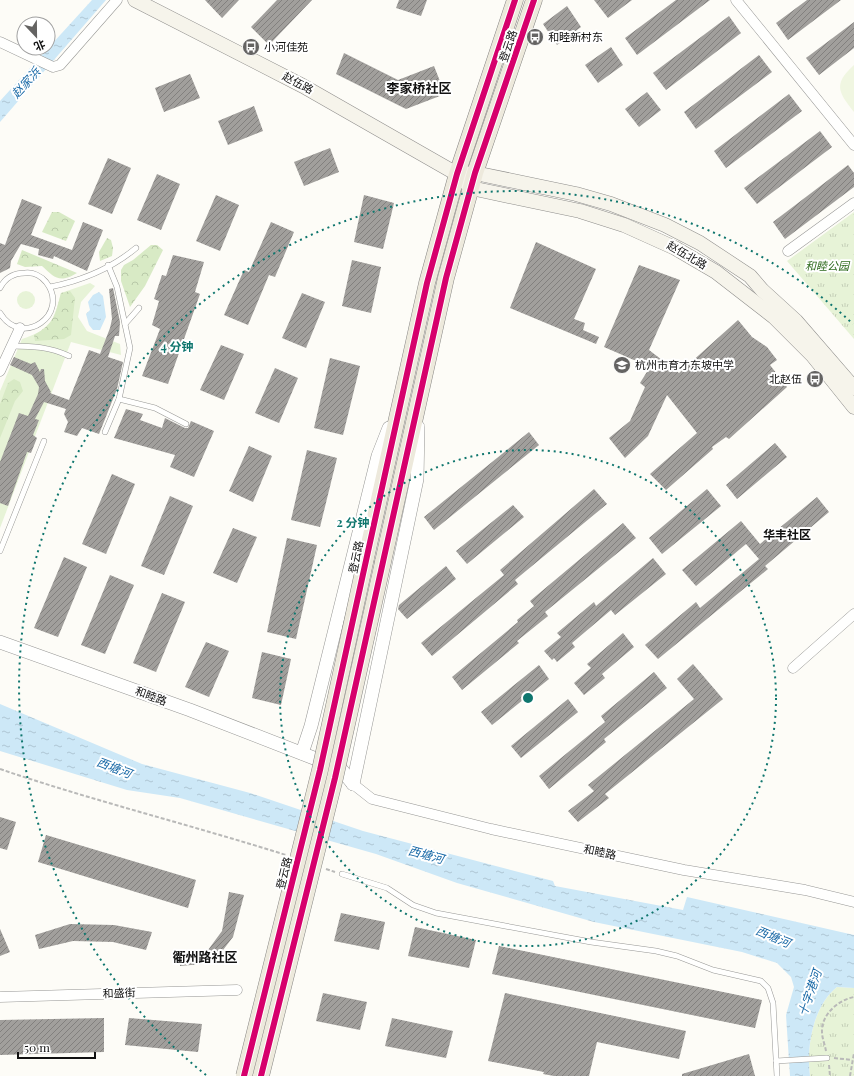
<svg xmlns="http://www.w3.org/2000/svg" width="854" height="1076" font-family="'Playfair Display','Noto Sans SC',serif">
<defs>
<pattern id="forest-crowns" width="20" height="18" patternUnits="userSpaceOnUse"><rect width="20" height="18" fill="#d8eac5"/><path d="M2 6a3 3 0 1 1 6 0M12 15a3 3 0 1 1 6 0" fill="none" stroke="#b8c8a8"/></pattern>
<pattern id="park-tufts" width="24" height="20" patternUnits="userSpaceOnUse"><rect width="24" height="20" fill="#e7f3d7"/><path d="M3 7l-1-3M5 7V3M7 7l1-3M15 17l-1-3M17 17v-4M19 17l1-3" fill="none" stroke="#c5cfb8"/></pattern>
<pattern id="water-ripples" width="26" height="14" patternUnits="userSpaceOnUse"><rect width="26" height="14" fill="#cde8f7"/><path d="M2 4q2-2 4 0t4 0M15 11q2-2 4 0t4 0" fill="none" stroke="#afc6d3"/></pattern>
<pattern id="building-hatch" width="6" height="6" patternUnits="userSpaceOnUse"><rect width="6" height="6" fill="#a19f9c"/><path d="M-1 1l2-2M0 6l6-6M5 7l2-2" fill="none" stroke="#82807e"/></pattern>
</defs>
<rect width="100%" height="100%" fill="#fdfcf7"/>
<g fill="#e7f3d7">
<path d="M90,283L95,286L81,302L78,317L87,331L120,344L121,355L71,342L0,528V391L22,339C52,329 53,322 61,293Z"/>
<circle cx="26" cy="300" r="9"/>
</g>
<g fill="url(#forest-crowns)">
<polygon points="52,212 59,212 75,221 66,241 42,232"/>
<polygon points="107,238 111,240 113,248 112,256 100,261 99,252"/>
<polygon points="151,245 157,245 163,250 145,286 130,307 121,281 121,270 124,265 133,260"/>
<path d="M22,250L77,273C59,284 54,277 42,266L25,267L17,264Z"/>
<path d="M70,291L75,298L71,335L64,339L35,341L34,335C55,323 55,315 61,293Z"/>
<polygon points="14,379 20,382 23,391 15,401 0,438 0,404 8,383"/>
</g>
<g fill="url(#park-tufts)">
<polygon points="854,212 854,339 787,261"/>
<path d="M837,987L854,988V1076H810C806,1047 813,1006 837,987Z"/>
</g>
<path fill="#f0f6e1" d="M854,65V112C838,92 833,84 854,65Z"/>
<g fill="url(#water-ripples)">
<polygon points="92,0 106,0 0,122 0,101"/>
<polygon points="99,292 103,296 106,317 100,330 93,330 89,325 86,314 90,310 88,302 93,295"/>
<path d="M0,704L142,764L250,793L363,831L553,881L555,886L683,910L687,897L854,935V988L837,987C813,1006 806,1047 810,1076H790L786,1015L794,987L791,977L777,963L742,952L594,922L457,883L376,854L180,798L127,790L0,751Z"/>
</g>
<g fill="url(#building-hatch)">
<polygon points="205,0 239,0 222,18"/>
<polygon points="277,0 312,0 269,45 251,27"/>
<polygon points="399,0 427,0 421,16 396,8"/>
<polygon points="594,0 632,0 608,18"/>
<polygon points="676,0 710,0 637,55 625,38"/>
<polygon points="807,0 841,0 788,40 776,23"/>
<polygon points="567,6 581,27 557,45 543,24"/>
<polygon points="729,16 741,33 666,90 653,73"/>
<polygon points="854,22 854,48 819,75 806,58"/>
<polygon points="611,47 623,65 598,83 585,65"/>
<polygon points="344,53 398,80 434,66 445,94 406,109 336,74"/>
<polygon points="759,55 772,72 696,129 684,112"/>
<polygon points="190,74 200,98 164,112 155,88"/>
<polygon points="647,92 661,110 639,127 625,109"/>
<polygon points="789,94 802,111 726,168 714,151"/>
<polygon points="254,106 263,131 228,145 218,121"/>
<polygon points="820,131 832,147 757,204 744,188"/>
<polygon points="330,148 339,172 304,186 294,162"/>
<polygon points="108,158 131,168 112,214 88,204"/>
<polygon points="848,165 854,173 854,187 785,239 773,222"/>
<polygon points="157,174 180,184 161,230 137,220"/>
<polygon points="216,195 239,205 220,251 196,241"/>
<polygon points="364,195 394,203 383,249 354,242"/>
<polygon points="22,199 42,207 31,235 72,250 83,222 103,230 87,271 54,256 53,259 38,255 39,249 21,244 11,261 10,268 0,273 0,243 5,245"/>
<polygon points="271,222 294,232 275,277 269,275 248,325 224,315 244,270 249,272"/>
<polygon points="536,242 596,269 574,319 585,323 583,330 599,337 596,344 510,308"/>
<polygon points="173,255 204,262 195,292 200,294 168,384 142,376 160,329 152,325 159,301 154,299 162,275 166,276"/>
<polygon points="352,260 381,267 371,313 342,306"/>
<polygon points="639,265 680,280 649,350 679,373 738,320 752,337 767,347 777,360 770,365 787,387 729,439 726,437 712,447 713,449 666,490 650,474 697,433 667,395 648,436 625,458 609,438 630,421 645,387 640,383 650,367 604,347"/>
<polygon points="113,288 120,322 119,336 115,336 108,357 123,362 117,389 99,434 82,428 77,436 64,432 68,422 64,414 66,409 44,402 35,419 39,420 33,435 37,438 31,453 27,452 8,506 0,503 0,462 19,413 28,416 38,394 39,387 32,375 10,365 14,357 31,364 35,362 40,372 41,369 44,369 45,381 51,392 50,393 69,400 89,350 100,354 110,328 112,319 109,289"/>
<polygon points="302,293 325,302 306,348 282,338"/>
<polygon points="221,345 244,354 224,400 200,390"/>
<polygon points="330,358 360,366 343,435 314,428"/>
<polygon points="275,368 298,378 279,423 255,413"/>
<polygon points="126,409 143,414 140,420 162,428 165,418 185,428 188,428 191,421 214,431 194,477 170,467 175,455 114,438"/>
<polygon points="529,432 539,445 434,530 424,517"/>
<polygon points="775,443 787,457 737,499 726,485"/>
<polygon points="249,446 272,456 253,502 229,491"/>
<polygon points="307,450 337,458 320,527 291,520"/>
<polygon points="112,474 135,484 106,554 82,544"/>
<polygon points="594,489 607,504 515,580 518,584 432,656 421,643 504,575 500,570"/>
<polygon points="707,489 721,506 662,554 649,538"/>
<polygon points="170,496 193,506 164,575 141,566"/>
<polygon points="817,497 829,512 765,566 768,569 658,659 645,645 696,602 700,608 759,559 746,544 696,586 682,570 741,521 760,544"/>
<polygon points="513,505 524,517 467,564 456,551"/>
<polygon points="623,523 636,538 545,612 548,616 517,641 519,643 462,690 452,677 518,622 517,620 534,606 530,601"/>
<polygon points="233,528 257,537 237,583 213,573"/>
<polygon points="287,538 317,545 296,639 267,632"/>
<polygon points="64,557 87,567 58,637 34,628"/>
<polygon points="653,558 666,574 615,615 611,610 572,643 575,647 557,662 554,658 552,660 544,651 561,637 557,633 594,602 596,606"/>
<polygon points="446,566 456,579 407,619 398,609 399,605"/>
<polygon points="110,575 134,585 105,654 81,645"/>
<polygon points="162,593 185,602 156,672 133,663"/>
<polygon points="623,633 634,647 602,674 605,678 584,695 574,683 591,668 587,664"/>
<polygon points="206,642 229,651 209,697 185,687"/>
<polygon points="262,652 291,659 281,705 252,698"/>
<polygon points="693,664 723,699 605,794 609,798 578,822 568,811 594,791 588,785 694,699 677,679"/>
<polygon points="539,665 549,679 492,725 481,712"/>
<polygon points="654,672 667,688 604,739 606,742 549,789 539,776 605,722 601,716"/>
<polygon points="568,699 578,712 521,758 511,746"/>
<polygon points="0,817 16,822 7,850 0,848"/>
<polygon points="46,835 196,880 188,908 38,862"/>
<polygon points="229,892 244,895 233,937 213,963 180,966 181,951 208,950 222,931"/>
<polygon points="341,913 385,922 379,950 334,941"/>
<polygon points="70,924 114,925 152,932 146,950 113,942 73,941 39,949 35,935"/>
<polygon points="415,927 476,940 469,968 408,956"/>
<polygon points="0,929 10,952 0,956"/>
<polygon points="499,946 762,1000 755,1028 492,974"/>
<polygon points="323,993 367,1002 360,1030 316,1021"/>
<polygon points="505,993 686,1031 679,1059 597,1042 589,1076 554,1076 543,1074 544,1072 488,1061"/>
<polygon points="104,1018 104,1052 0,1055 0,1020"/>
<polygon points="129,1018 202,1024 198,1052 125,1045"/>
<polygon points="392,1018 453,1031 446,1058 385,1046"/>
<polygon points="749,1054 755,1076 682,1076 682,1074"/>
</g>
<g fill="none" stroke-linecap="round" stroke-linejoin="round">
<g stroke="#979795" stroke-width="6">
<g id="service">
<polyline points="108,265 117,287 130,348 119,399 155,408 186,424"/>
<path d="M50,287C80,281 112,268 136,248"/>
<path d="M0,288C5,278 14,273 25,273C33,272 41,276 46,282C71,314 22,349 0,313"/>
<polyline points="125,324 139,308"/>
<path d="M12,346C33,346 50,347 69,356"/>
<polyline points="105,432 119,399"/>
<polyline points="0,551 44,441"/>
<polyline points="342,874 387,888 413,905 436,913 591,942 656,951 677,956 713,970 761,981 768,988 773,1003 777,1076"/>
<polyline points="776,1061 827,1058"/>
</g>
</g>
<g stroke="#979795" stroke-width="11">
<g id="minor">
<polyline points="736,0 854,145"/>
<polyline points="0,42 53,67 60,65 117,0"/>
<polyline points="788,251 854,203"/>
<polyline points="0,371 20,328"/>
<polyline points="793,668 854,614"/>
<polyline points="353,784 372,799 491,829 684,870 805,890 854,902"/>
<polyline points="0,997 237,990"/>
</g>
</g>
<g stroke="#979795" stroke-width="14">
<g id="tertiary">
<polyline points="0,642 190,710 324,762 341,769 353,784"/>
<polyline points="302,753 311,726 378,456 389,428"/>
<polyline points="353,784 417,479 418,427"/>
</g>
</g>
<g stroke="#8e8d8b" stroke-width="15">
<g id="secondary">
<polyline points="135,0 303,86 457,174 471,188 580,211 624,225 675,248 716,272 774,317 813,356 854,407"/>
<polyline points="465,174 475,173 576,194 611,204 665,225 700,243 750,276 762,290 796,321 854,388"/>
</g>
</g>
<g stroke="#858482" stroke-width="17">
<g id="primary">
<polyline points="366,558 427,283 457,174 515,0"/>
<polyline points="383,562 446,278 475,173 534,0"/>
</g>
</g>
<g stroke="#b9b9b8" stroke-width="2" stroke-dasharray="4 2" stroke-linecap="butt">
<path d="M0,769C94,801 191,825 286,855"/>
<polyline points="326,869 335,872"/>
<path d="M826,1051C825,1045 822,1038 822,1032C821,1015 838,1000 854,997"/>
<polyline points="834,1058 852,1060"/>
<polyline points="829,1065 830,1076"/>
<polyline points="850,1076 854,1053"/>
</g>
<use href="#service" stroke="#fffffe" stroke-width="5"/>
<use href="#minor" stroke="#fffffe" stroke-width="10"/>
<use href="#tertiary" stroke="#fffffe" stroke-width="13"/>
<use href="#secondary" stroke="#f6f4eb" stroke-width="14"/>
<use href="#primary" stroke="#ede9dc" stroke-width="16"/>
<g stroke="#858482" stroke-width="17" stroke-linecap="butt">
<g id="primary-bridge">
<polyline points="244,1076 320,770 366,558"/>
<polyline points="261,1076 335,778 383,562"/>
</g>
</g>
<use href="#primary-bridge" stroke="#ede9dc" stroke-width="16"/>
<g stroke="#fff" stroke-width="8">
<g id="cycleway">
<polyline points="244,1076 320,770 427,283 457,174 515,0"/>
<polyline points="261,1076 335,778 446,278 475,173 534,0"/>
</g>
</g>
<use href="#cycleway" stroke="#d6006c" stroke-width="6"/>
</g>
<g fill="none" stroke="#0f766e" stroke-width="2" stroke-dasharray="2 4">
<circle cx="528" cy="698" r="248"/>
<path d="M206 1075A496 496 0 1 1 853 324"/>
</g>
<defs>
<g id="bus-disc" transform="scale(0.9)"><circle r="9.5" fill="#646362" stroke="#fff"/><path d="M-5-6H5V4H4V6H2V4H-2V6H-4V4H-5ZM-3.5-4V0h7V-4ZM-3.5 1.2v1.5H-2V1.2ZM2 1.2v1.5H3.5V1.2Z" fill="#fff"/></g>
<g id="school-disc" transform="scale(0.9)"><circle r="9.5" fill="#646362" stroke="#fff"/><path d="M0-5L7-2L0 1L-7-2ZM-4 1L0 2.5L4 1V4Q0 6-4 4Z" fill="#fff"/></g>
</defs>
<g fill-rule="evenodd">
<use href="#bus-disc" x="535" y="37"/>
<use href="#bus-disc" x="251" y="47"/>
<use href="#school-disc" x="622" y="365"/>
<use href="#bus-disc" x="815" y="379"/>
</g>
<g text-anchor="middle" stroke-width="4" stroke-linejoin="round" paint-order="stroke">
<g font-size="11" fill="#111" stroke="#fff" text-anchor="start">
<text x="548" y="41">和睦新村东</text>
<text x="264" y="51">小河佳苑</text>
<text x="635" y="369">杭州市育才东坡中学</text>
<text x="802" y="383" text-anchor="end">北赵伍</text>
</g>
<g font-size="11" fill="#111" stroke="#fff">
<text transform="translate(508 46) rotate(-71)" y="4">登云路</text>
<text transform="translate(298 83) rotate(28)" y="4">赵伍路</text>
<text transform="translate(687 255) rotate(30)" y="4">赵伍北路</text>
<text transform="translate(356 557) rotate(-78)" y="4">登云路</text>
<text transform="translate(151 696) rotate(20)" y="4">和睦路</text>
<text transform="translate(600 852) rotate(12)" y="4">和睦路</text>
<text transform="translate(284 873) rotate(-76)" y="4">登云路</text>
<text transform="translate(119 993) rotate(-2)" y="4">和盛街</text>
</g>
<g font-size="11" font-style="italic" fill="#2f6b1f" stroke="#fff">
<text x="827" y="270">和睦公园</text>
</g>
<g font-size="12" font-style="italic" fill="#1768a6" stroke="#fff">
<text transform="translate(26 83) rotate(-48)" y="4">赵家浜</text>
<text transform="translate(114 768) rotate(21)" y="4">西塘河</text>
<text transform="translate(426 855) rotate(15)" y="4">西塘河</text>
<text transform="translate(773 937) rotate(23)" y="4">西塘河</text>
<text transform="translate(810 993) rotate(-71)" y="4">十字港河</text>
</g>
<g font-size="12" font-weight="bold" fill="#111" stroke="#fff">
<text x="787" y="539">华丰社区</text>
</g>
<g font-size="13" font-weight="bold" fill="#111" stroke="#fff">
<text x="419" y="93">李家桥社区</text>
<text x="205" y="962">衢州路社区</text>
</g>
</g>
<circle cx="528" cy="698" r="6" fill="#0f766e" stroke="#fff" stroke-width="2"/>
<g font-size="12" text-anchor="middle" font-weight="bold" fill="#0f766e" stroke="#fff" stroke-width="4" stroke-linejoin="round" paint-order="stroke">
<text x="177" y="351">4 分钟</text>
<text x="353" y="527">2 分钟</text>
</g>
<g transform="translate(36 36) rotate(158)"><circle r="19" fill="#ffffff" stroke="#a0a0a0"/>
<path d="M0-3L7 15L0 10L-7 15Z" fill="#646362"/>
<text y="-6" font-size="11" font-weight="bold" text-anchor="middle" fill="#111111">北</text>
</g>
<path d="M18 1052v6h77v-6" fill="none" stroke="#111111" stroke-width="2"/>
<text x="24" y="1052" font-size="12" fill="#111111" stroke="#ffffff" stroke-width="3" paint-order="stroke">50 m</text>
</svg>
